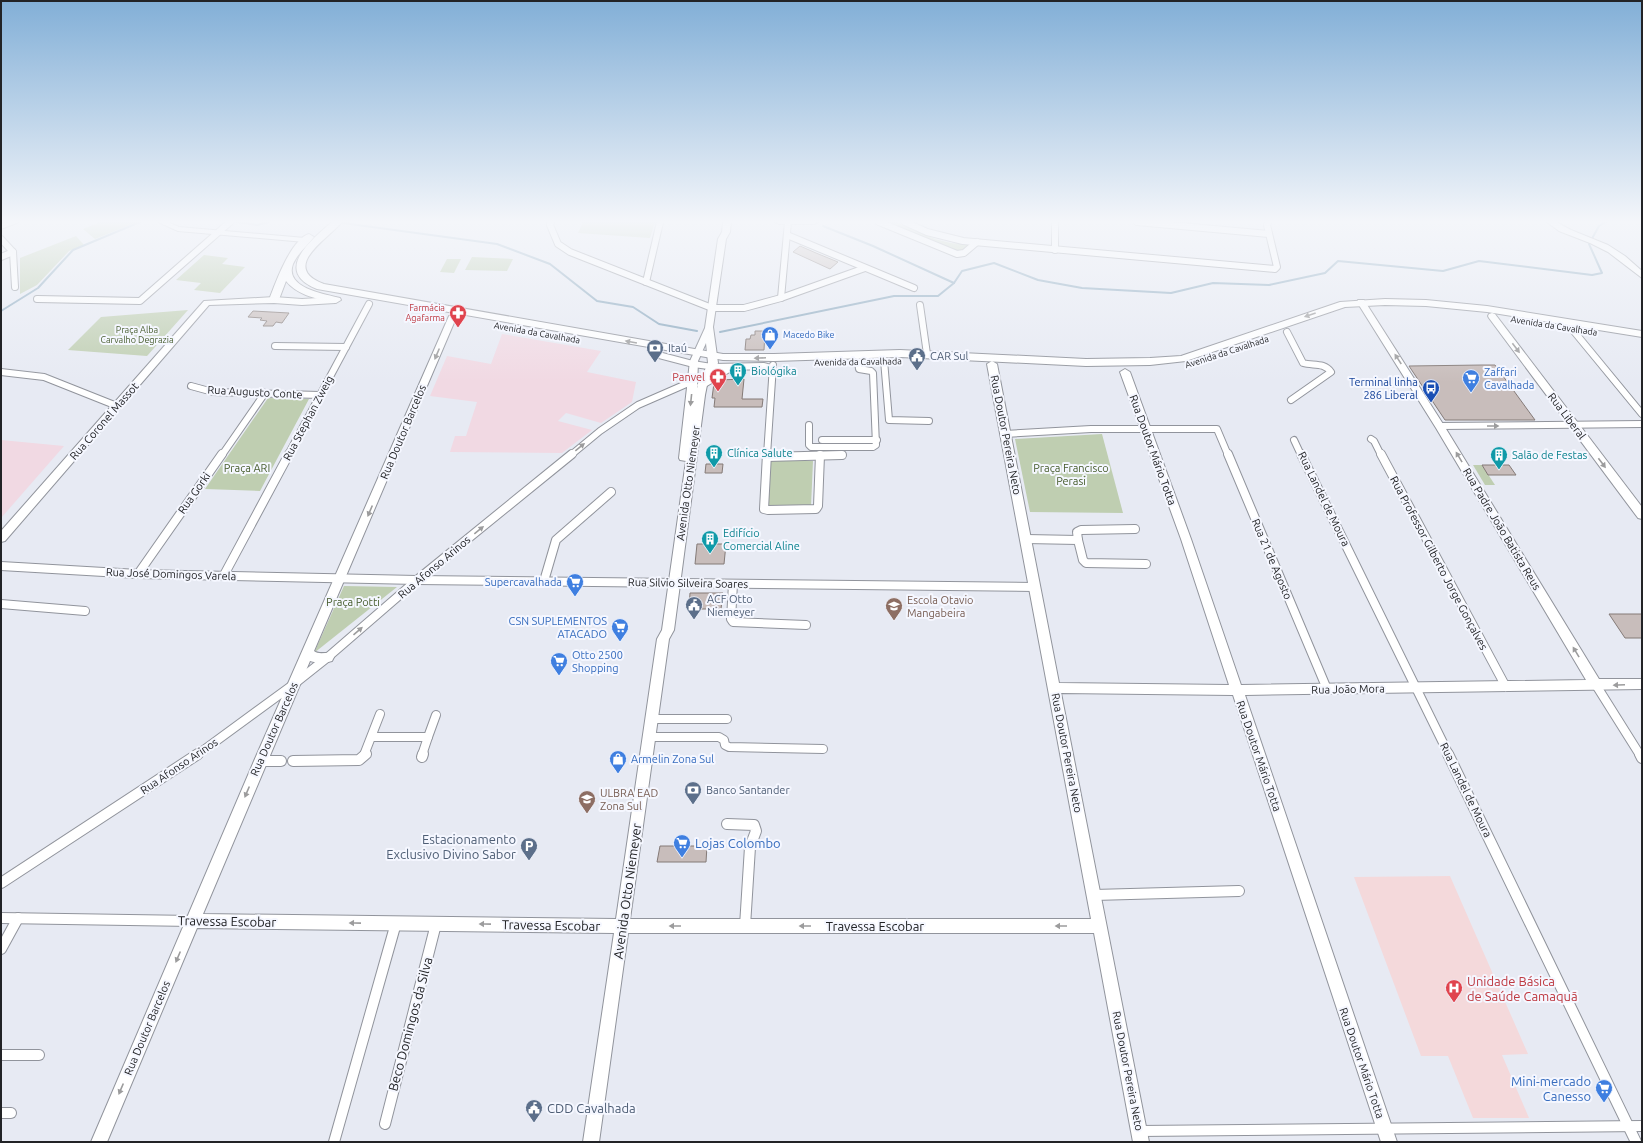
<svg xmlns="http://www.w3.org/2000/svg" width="1643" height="1143" font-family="Ubuntu,sans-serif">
<rect width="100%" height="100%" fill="#e7eaf3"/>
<g fill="#f1d9e3">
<polygon points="502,334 601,351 587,372 636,382 632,402 601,423 566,413 558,421 592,430 562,453 450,452 455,436 466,436 477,402 430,396 447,356 491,364"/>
<polygon points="1,440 64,446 1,518"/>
</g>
<polygon fill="#f4d9db" points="1450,876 1528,1054 1502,1055 1529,1118 1473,1118 1448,1056 1421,1056 1354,877"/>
<g fill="#bfceb1">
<polygon points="100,222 137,222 95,239 83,229"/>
<polygon points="583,222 655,222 650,238 578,233"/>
<polygon points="884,222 897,222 906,227 935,239 951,243 970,245 964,251 958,252"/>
<polygon points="76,236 84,245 69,251 37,285 20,294 20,258"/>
<polygon points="204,255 228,258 222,264 245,267 220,293 194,290 201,283 176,280"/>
<polygon points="472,257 513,259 507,271 465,270"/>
<polygon points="447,259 461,259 454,273 440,272"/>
<polygon points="188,310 147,356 68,350 101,317"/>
<polygon points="268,398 309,399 260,491 205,489"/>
<polygon points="1102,434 1123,513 1030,512 1015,439"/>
<polygon points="771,460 813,461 811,506 767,506"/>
<polygon points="1473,465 1482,465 1495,485 1485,485"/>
<polygon points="344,586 397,587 314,653"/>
</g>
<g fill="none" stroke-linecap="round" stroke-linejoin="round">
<g stroke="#8aa8be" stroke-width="2">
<polyline points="236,222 257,225 269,222"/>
<polyline points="343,223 497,244 550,264 597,301 633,307 659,324 697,331"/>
<polyline points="823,226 873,246 954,283"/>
<polyline points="1,311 38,288 73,250 140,222"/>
<polyline points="720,332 894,296 938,296 954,283 962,271 994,263 1038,280 1082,288 1171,293 1213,283 1269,285 1325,273 1338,261 1443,271 1479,261 1592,275 1602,273 1589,244 1599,226 1606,222"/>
</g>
</g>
<g fill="#c8bdbb" stroke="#847a77">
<polygon points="800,246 816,253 838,262 830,269 793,252"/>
<polygon points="253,311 289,313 282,323 276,322 273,326 263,326 267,321 260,320 262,318 248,317"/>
<polygon points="755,331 765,331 764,350 745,350 746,339 750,339 751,335 755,335"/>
<polygon points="1482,365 1495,365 1535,420 1445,420 1409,366"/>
<polygon points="744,379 742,399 763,399 762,407 714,407 715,398 712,398 714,383 719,380"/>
<polygon points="706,464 723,464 722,473 705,473"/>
<polygon points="1482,465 1509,465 1516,475 1488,475"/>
<polygon points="697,544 726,544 724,564 695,564"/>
<polygon points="690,593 723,593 721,609 689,609"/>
<polygon points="1609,614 1642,614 1642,638 1625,638"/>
<polygon points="660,846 707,846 706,862 657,862"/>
</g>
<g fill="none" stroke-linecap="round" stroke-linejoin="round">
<g stroke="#91949c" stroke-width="8">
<g id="street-far2">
<polyline points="551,222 550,225 558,244 570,252 712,308 744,308 781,298 865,268"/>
<polyline points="879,222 957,254 964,253 977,242"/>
<polyline points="905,222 927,232 963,241 1275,269 1277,267 1267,225 1268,222"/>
<polyline points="1055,222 1055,250"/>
<polyline points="1137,222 1269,234"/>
<polyline points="787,235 914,288"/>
<polyline points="1,239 13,252 15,287"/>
<polyline points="1,257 13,252"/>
<polyline points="646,282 660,222"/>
<polyline points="781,298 788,222"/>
<polyline points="37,299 140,301 230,222"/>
<polyline points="920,305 927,354"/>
<polyline points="1572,329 1642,414"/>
<path d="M1287,332L1303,363C1313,366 1324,362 1331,372L1291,400"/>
<polyline points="275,346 346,347"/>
<polyline points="884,360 889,420 929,421"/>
<polyline points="1,372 44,377 117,406"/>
<polyline points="191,386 213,392 320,395"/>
<polyline points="809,425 809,445 811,447 873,447 876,445 873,373 871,371 859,369 858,361"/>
<polyline points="1440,426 1642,424"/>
<polyline points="1005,434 1091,429 1217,429 1228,455"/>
<polyline points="1371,439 1374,441 1381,455"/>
<polyline points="822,440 877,440"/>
<polyline points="1294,440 1301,455"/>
<polyline points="222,455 265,393"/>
<polyline points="288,455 369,304"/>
<polyline points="571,455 600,431 638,405 693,381"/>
<polyline points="767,455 773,365"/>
</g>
</g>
<g stroke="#91949c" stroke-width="10">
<g id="street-far1">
<polyline points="767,454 764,509 768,510 816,509 818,506 820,455"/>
<polyline points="1228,454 1327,689"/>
<polyline points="1301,454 1449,755"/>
<polyline points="1381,454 1506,687"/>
<polyline points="767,457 842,455"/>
<polyline points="1026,539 1078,540 1083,560 1086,563 1146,564"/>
<polyline points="1078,540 1077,532 1081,530 1135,529"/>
<polyline points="1,566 138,574 417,580 1035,587"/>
<polyline points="138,574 222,454"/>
<polyline points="224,575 289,454"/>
<polyline points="544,581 556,540 611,492"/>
<polyline points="733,584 731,619 733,622 806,625"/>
<polyline points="1,604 85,611"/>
<polyline points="1596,685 1640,755"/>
<polyline points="651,719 727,719"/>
<polyline points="372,737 428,737 422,755"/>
<polyline points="428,737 436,715"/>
<polyline points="649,737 719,737 724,740 725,745 729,747 823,749"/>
<polyline points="197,755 294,684 328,657 417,580 572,454"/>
<polyline points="364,755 380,714"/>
</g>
</g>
<g stroke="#91949c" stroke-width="12">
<g id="street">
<polyline points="1448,754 1636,1142"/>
<polyline points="1640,754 1642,758"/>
<polyline points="422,757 423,754"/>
<polyline points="260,761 281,761"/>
<polyline points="293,761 359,760 366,754"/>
<polyline points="727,824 754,825 756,831 750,847 745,926"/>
<polyline points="1,883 198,754"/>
<polyline points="1094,895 1239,891"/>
<polyline points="1,918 193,921"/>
<polyline points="1,949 18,918"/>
<polyline points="1,1055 39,1055"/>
<polyline points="1,1113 11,1113"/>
<polyline points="385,1124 436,924"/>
<polyline points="1139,1131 1642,1126"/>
<polyline points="334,1142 396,923"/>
</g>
</g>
<g stroke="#91949c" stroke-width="2">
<g id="secondary">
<polygon points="8,222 19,222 1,229 1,224"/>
<polygon points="158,222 168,222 179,227 305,238 309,240 305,242 178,231"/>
<path d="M723,222H731L730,232L726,239L713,327L718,363L707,385L705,395L674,630L669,639L630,919H1091L987,364L992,361L997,364L1059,683L1229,685L1181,539L1120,372L1125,369L1130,372L1191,539L1241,685L1586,680L1436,428L1357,302L1358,300H1364L1443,424L1599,679H1642V689L1245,695L1397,1142H1381L1233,695L1061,693L1149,1142H1133L1094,933H628L599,1142H583L614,933L197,928L107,1142H91L254,761L449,316H455L456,318L314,651C318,655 327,652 332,653L334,657L332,661C325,663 317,663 310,661L203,914L616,919L657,639L662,630L686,461L680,460L679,458L690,361L705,328L718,239L722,232ZM706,343L708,363L697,388L698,361Z"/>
<polygon points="775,222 818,222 814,224 779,224"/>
<polygon points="1547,222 1556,222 1571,230 1608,245 1625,256 1642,271 1642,278 1608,252 1590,243 1559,231"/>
<polygon points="274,297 302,299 335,297 339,300 335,303 302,305 274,303 209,305 5,541 1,542 1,531 204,301"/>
<polygon points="1492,313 1495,314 1642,507 1642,519 1638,518 1489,318 1488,316 1489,314"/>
</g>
</g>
<g stroke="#91949c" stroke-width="2">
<g id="primary">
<path d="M332,222H342C328,239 279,267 324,284L723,354H774L900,350L1086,359L1150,358L1181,356L1340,302L1385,299L1426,300L1487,306L1642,331V337L1487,312L1426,306L1385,305L1345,307L1186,361L1150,365L1086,366L900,357L774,361L723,360L317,289C272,271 312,239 332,222Z"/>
<path d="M309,234L314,237C307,246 298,253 293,264C284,288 324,294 340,298L341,300L336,303C319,299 298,296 286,281L278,302H270L269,300C275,284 291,239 309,234Z"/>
<path d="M655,351L693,361L712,364L764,363L768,364L769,366L768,368L764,369L733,370L702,389L698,388L697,385C701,378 708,374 716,370L693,367L651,356L650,354L651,352Z"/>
</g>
</g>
<use href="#street-far2" stroke="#fff" stroke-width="6"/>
<use href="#street-far1" stroke="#fff" stroke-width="8"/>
<use href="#street" stroke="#fff" stroke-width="10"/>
<use href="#secondary" fill="#fff" fill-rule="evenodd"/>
<use href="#primary" fill="#fff" fill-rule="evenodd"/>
</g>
<defs><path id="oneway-solid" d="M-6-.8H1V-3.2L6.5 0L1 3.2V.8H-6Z"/></defs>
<g fill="#9c9c9d">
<use href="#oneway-solid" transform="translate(1310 315) rotate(161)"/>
<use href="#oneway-solid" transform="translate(631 342) rotate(-170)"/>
<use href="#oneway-solid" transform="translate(1516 348) rotate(53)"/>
<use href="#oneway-solid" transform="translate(437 354) rotate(113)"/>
<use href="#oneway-solid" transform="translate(760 358) rotate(178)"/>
<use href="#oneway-solid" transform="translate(1398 359) rotate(-123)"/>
<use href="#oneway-solid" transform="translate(691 400) rotate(96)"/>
<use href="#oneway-solid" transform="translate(1493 426)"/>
<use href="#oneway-solid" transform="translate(580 447) rotate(-39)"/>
<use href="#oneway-solid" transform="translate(1459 457) rotate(-121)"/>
<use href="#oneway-solid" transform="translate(1602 463) rotate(53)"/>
<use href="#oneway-solid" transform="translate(370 511) rotate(113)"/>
<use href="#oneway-solid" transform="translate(479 530) rotate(-39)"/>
<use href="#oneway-solid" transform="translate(358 631) rotate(-41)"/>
<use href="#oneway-solid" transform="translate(1576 652) rotate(-121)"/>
<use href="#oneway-solid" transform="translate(1619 685) rotate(178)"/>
<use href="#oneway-solid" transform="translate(247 792) rotate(113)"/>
<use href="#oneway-solid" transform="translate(355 923) rotate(-179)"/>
<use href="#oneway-solid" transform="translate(485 924) rotate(-179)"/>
<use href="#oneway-solid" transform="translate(675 926) rotate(-180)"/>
<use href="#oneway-solid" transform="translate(805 926) rotate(-180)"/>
<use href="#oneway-solid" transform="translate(1061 926) rotate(-180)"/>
<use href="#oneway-solid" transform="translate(178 957) rotate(113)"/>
<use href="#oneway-solid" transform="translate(121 1089) rotate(113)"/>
</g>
<linearGradient id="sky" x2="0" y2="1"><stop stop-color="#82afd7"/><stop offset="0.58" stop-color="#f4f6fa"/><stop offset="1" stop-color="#f4f6fa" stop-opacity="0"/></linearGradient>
<rect width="1643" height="382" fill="url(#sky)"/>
<defs>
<g id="pharmacy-pin" transform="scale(0.9)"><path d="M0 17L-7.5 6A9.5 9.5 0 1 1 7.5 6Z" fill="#e0444e" stroke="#f5f7ff"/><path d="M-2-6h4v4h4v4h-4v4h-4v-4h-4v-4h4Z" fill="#fff"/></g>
<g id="shop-pin" transform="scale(0.9)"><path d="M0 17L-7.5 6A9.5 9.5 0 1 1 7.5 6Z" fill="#3f7fe0" stroke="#f5f7ff"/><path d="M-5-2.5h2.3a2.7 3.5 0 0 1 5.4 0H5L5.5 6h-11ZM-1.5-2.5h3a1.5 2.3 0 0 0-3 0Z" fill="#fff"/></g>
<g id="bank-pin" transform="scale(0.9)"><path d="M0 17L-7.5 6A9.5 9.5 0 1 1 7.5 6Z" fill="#5c6f8a" stroke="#f5f7ff"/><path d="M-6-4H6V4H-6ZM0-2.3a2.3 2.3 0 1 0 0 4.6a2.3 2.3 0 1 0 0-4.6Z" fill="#fff"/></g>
<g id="civic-pin" transform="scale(0.9)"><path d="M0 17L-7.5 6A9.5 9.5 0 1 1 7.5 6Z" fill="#5c6f8a" stroke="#f5f7ff"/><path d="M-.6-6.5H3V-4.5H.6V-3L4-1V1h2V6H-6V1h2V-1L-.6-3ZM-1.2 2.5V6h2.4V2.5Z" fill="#fff"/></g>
<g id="building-pin" transform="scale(0.9)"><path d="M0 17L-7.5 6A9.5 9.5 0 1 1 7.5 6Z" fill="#0f9aa8" stroke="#f5f7ff"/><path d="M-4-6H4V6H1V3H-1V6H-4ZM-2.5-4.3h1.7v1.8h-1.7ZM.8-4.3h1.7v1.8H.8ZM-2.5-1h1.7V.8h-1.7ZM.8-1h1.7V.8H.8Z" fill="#fff"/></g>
<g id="supermarket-pin" transform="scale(0.9)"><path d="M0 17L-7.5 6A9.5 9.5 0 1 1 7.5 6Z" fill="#3f7fe0" stroke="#f5f7ff"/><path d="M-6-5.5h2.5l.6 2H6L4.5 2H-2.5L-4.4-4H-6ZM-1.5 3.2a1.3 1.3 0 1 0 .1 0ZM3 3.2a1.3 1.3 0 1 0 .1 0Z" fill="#fff"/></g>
<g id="bus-pin" transform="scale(0.9)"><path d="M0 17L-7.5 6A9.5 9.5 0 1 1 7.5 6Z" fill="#1a4fb4" stroke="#f5f7ff"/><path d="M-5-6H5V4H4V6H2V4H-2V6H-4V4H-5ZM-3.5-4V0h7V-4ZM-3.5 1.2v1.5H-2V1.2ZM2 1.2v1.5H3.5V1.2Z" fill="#fff"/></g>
<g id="school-pin" transform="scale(0.9)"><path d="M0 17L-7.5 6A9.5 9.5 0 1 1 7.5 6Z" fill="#8d6e63" stroke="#f5f7ff"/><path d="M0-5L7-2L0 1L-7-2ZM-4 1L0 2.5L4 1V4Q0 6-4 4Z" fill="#fff"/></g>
<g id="university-pin" transform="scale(0.9)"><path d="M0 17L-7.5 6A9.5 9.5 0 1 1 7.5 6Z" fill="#8d6e63" stroke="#f5f7ff"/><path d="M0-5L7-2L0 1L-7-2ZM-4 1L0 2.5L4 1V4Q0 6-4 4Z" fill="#fff"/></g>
<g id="parking-pin" transform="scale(0.9)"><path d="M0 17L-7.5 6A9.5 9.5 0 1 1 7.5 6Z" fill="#5c6f8a" stroke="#f5f7ff"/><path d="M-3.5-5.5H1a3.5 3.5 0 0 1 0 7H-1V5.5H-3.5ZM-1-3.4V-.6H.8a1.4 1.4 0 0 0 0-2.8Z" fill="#fff"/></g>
<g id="hospital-pin" transform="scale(0.9)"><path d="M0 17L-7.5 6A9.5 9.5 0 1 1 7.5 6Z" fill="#e0444e" stroke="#f5f7ff"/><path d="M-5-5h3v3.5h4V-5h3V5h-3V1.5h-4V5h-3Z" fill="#fff"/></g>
</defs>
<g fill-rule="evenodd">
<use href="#pharmacy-pin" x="458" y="313"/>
<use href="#shop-pin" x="770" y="335"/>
<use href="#bank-pin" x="655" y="348"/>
<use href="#civic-pin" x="917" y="356"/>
<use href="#building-pin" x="738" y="371"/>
<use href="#pharmacy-pin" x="718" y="377"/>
<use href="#supermarket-pin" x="1471" y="378"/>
<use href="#bus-pin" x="1431" y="388"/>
<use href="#building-pin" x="714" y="453"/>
<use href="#building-pin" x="1499" y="455"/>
<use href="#building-pin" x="710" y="539"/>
<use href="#supermarket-pin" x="575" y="582"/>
<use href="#civic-pin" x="694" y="605"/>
<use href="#school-pin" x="894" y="606"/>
<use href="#supermarket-pin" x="620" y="627"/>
<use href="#supermarket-pin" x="559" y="661"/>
<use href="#shop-pin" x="618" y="759"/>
<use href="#bank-pin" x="693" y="790"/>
<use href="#university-pin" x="587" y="799"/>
<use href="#supermarket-pin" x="682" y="843"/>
<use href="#parking-pin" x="529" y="846"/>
<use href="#hospital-pin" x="1454" y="988"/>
<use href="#supermarket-pin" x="1604" y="1088"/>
<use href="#civic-pin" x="534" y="1108"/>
</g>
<g text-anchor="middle" stroke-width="4" stroke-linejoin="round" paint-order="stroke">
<g font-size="9" fill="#be3a42" stroke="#f5f7ff" text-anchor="end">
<text x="445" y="311">Farmácia<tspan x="445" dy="10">Agafarma</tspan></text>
</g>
<g font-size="9" fill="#222326" stroke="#f5f7ff">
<text transform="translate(1554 326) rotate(9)" y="3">Avenida da Cavalhada</text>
<text transform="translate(537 333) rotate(10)" y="3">Avenida da Cavalhada</text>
<text transform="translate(1227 352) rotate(-18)" y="3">Avenida da Cavalhada</text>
<text transform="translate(858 362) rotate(-1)" y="3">Avenida da Cavalhada</text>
</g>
<g font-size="9" fill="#475d2e" stroke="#f5f7ff">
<text x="137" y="333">Praça Alba<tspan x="137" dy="10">Carvalho Degrazia</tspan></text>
</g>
<g font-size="9" fill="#366cbe" stroke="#f5f7ff" text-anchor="start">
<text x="783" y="338">Macedo Bike</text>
</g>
<g font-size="11" fill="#4e5e75" stroke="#f5f7ff" text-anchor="start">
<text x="668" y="352">Itaú</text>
<text x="930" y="360">CAR Sul</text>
<text x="707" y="603">ACF Otto<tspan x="707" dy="13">Niemeyer</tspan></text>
<text x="706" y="794">Banco Santander</text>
</g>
<g font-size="11" fill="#0d838f" stroke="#f5f7ff" text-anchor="start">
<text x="751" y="375">Biológika</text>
<text x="727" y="457">Clínica Salute</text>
<text x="1512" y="459">Salão de Festas</text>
<text x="723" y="537">Edifício<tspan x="723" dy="13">Comercial Aline</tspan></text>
</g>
<g font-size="11" fill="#366cbe" stroke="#f5f7ff" text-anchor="start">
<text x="1484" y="376">Zaffari<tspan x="1484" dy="13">Cavalhada</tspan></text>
<text x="562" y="586" text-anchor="end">Supercavalhada</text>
<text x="607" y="625" text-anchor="end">CSN SUPLEMENTOS<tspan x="607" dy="13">ATACADO</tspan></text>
<text x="572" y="659">Otto 2500<tspan x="572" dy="13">Shopping</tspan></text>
<text x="631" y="763">Armelin Zona Sul</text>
</g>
<g font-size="11" fill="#be3a42" stroke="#f5f7ff" text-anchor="end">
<text x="705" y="381">Panvel</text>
</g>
<g font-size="11" fill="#164399" stroke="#f5f7ff" text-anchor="end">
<text x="1418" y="386">Terminal linha<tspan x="1418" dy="13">286 Liberal</tspan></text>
</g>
<g font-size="11" fill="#222326" stroke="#f5f7ff">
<text transform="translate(255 392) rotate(3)" y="4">Rua Augusto Conte</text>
<text transform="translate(1567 416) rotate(53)" y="4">Rua Liberal</text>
<text transform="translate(308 418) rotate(-62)" y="4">Rua Stephan Zweig</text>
<text transform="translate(104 421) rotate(-49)" y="4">Rua Coronel Massot</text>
<text transform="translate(403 432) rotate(-67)" y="4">Rua Doutor Barcelos</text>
<text transform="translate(1006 435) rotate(79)" y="4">Rua Doutor Pereira Neto</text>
<text transform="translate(1153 450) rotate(70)" y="4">Rua Doutor Mário Totta</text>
<text transform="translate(688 483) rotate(-82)" y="4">Avenida Otto Niemeyer</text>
<text transform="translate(194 493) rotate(-55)" y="4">Rua Gorki</text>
<text transform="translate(1324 499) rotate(64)" y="4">Rua Landel de Moura</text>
<text transform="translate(1502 529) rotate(59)" y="4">Rua Padre João Batista Reus</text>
<text transform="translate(1272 559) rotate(67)" y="4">Rua 21 de Agosto</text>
<text transform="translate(1439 563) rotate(62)" y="4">Rua Professor Gilberto Jorge Gonçalves</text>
<text transform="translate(434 567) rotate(-40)" y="4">Rua Afonso Arinos</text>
<text transform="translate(171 574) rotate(2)" y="4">Rua José Domingos Varela</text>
<text transform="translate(688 583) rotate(1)" y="4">Rua Silvio Silveira Soares</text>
<text transform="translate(1348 689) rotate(-1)" y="4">Rua João Mora</text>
<text transform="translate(274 729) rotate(-66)" y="4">Rua Doutor Barcelos</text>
<text transform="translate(1067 753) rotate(79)" y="4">Rua Doutor Pereira Neto</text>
<text transform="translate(1259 756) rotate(71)" y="4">Rua Doutor Mário Totta</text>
<text transform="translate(179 766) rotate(-34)" y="4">Rua Afonso Arinos</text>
<text transform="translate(1466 790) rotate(64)" y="4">Rua Landel de Moura</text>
<text transform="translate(147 1028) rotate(-67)" y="4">Rua Doutor Barcelos</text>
<text transform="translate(1362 1063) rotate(71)" y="4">Rua Doutor Mário Totta</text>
<text transform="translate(1128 1071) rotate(79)" y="4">Rua Doutor Pereira Neto</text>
</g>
<g font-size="11" fill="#475d2e" stroke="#f5f7ff">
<text x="247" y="472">Praça ARI</text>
<text x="1071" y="472">Praça Francisco<tspan x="1071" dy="13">Perasi</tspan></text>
<text x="353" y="606">Praça Potti</text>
</g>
<g font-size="11" fill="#785e54" stroke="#f5f7ff" text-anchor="start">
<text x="907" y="604">Escola Otavio<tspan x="907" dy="13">Mangabeira</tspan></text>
<text x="600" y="797">ULBRA EAD<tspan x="600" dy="13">Zona Sul</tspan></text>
</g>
<g font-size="13" fill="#4e5e75" stroke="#f5f7ff" text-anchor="end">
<text x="516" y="844">Estacionamento<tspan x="516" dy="15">Exclusivo Divino Sabor</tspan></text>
<text x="547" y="1113" text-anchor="start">CDD Cavalhada</text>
</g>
<g font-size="13" fill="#366cbe" stroke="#f5f7ff" text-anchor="start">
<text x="695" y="848">Lojas Colombo</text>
<text x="1591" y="1086" text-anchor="end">Mini-mercado<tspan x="1591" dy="15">Canesso</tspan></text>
</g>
<g font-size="13" fill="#222326" stroke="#f5f7ff">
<text transform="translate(627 891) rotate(-82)" y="5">Avenida Otto Niemeyer</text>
<text transform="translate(227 921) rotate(1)" y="5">Travessa Escobar</text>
<text transform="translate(551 925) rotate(1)" y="5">Travessa Escobar</text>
<text x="875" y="931">Travessa Escobar</text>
<text transform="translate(410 1024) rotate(-75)" y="5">Beco Domingos da Silva</text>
</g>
<g font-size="13" fill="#be3a42" stroke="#f5f7ff" text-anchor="start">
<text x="1467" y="986">Unidade Básica<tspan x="1467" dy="15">de Saúde Camaquã</tspan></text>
</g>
</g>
<rect width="1643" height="1143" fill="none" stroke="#222326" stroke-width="4"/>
</svg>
